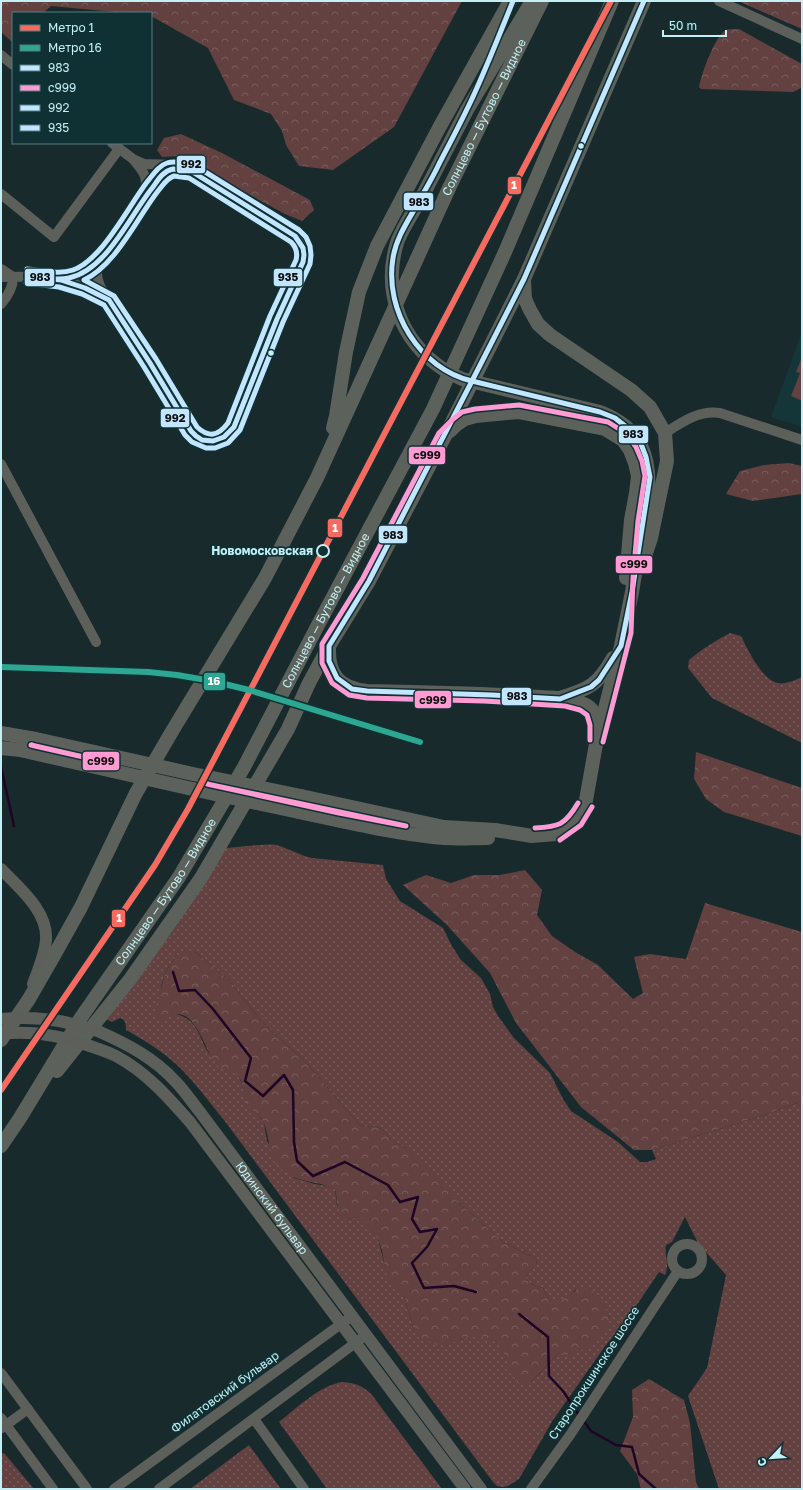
<svg xmlns="http://www.w3.org/2000/svg" width="803" height="1490" font-family="'Golos Text',sans-serif">
<defs>
<pattern id="grass-dots" width="8" height="8" patternUnits="userSpaceOnUse"><rect width="8" height="8" fill="#624140"/><path d="M2 2h.1M6 6h.1" fill="none" stroke="#775d5c" stroke-width="1.8" stroke-linecap="round"/></pattern>
<pattern id="forest-crowns" width="20" height="18" patternUnits="userSpaceOnUse"><rect width="20" height="18" fill="#624140"/><path d="M2 6a3 3 0 1 1 6 0M12 15a3 3 0 1 1 6 0" fill="none" stroke="#775d5c"/></pattern>
</defs>
<rect width="100%" height="100%" fill="#182a2c"/>
<polygon fill="#143639" points="802,332 802,427 771,417"/>
<g fill="url(#grass-dots)" fill-rule="evenodd">
<path d="M730,633L741,636C748,650 761,679 778,683C784,685 796,680 802,677V743L712,698L688,668L689,660C702,649 715,641 730,633Z"/>
<path d="M260,845C265,845 270,844 276,845C288,848 299,855 312,858L383,865L386,879L400,901L443,928L452,946L461,960L481,978L490,994L493,1007L498,1016L514,1038L550,1073L563,1099L571,1111L618,1142L640,1162H647L656,1159L652,1150L768,1114L802,1101V1489H719L688,1396L707,1368L726,1275L698,1243L685,1217L672,1242L666,1245C664,1256 670,1264 665,1275L659,1272L626,1321L606,1345L553,1420L519,1479L508,1486L503,1487L497,1486L493,1482L224,1120C209,1102 195,1082 177,1065C162,1051 144,1040 126,1030C126,1024 126,1020 120,1018L112,1022L103,1018L226,848ZM194,951L229,980L258,1017L275,1035L301,1057L359,1124L365,1127L374,1126L382,1129L391,1139L405,1148L459,1203L503,1242L537,1259L536,1265L530,1271L525,1277C528,1284 536,1286 543,1288L550,1301L555,1304L569,1296L575,1290L599,1296L609,1318L570,1355L559,1353L532,1381L517,1382C512,1369 507,1353 497,1343C490,1336 471,1335 463,1338C457,1339 451,1343 446,1346L414,1330L404,1296L401,1292L384,1262L378,1239L363,1218L357,1217L347,1219L337,1205L335,1189L328,1186L315,1184L294,1178L267,1141L264,1123L245,1098L242,1084L239,1077L232,1071L224,1070C219,1065 213,1059 209,1053C198,1037 199,1020 176,1014L161,987L165,973L176,956Z"/>
<path d="M343,1382C355,1383 364,1386 372,1395L442,1489H327L279,1422C297,1408 320,1385 343,1382Z"/>
<polygon points="249,1445 281,1489 190,1489"/>
<polygon points="4,1453 34,1489 1,1489 1,1454"/>
</g>
<g fill="url(#forest-crowns)">
<polygon points="1,1 462,1 394,127 333,170 299,166 286,145 282,131 271,114 234,100 208,48 151,16 151,13 126,13 51,6 43,13 13,13 13,39 11,41 1,32"/>
<polygon points="738,1 802,1 802,29"/>
<path d="M739,29L802,64L801,88L793,92L701,89L699,87C701,74 715,36 726,30C729,29 735,29 739,29Z"/>
<polygon points="181,134 222,153 310,200 314,210 302,221 285,214 178,156 162,157 157,150 164,138"/>
<polygon points="789,463 802,466 802,494 753,501 726,494 740,471 764,465"/>
<polygon points="696,752 802,788 802,836 724,812 706,799 694,779"/>
<polygon points="525,870 542,890 537,915 552,936 575,952 598,965 633,999 643,993 634,957 650,954 686,959 705,903 802,932 802,1101 768,1114 652,1150 634,1150 581,1107 516,1023 490,973 447,925 403,885 426,875 451,883 474,875 500,875"/>
<path d="M187,950L194,951L229,980L258,1017L275,1035L301,1057L359,1124L365,1127L374,1126L382,1129L391,1139L405,1148L426,1165L459,1203L503,1242L537,1259L536,1266L530,1271L525,1277C528,1284 536,1286 543,1288L550,1301L556,1303C562,1301 575,1290 579,1289C585,1288 594,1292 599,1296C603,1301 611,1318 609,1324C605,1334 580,1354 571,1355C567,1355 562,1354 559,1353L532,1381L523,1384L517,1382L506,1357L496,1342L489,1339L471,1337L462,1338L446,1346L434,1344L422,1338L414,1330L404,1296L392,1286L387,1278L382,1251L378,1239L363,1219L357,1217L347,1219C335,1211 338,1201 335,1189C314,1179 295,1185 277,1165C267,1152 270,1134 263,1122C259,1114 250,1109 246,1101C241,1092 245,1082 237,1075C232,1071 229,1072 223,1070C220,1068 215,1063 213,1059C205,1047 198,1023 185,1016C176,1011 168,1018 160,1021L157,1018L155,1012L165,973L176,956Z"/>
<polygon points="649,1379 684,1400 690,1423 696,1482 699,1489 641,1489 637,1474 620,1451 633,1417 632,1390"/>
</g>
<polygon fill="#624140" points="802,357 802,401 791,396 800,373 796,372"/>
<g fill="none" stroke-linecap="round" stroke-linejoin="round">
<g stroke="#1f0425" stroke-width="2.5">
<polyline points="1,767 14,826"/>
<polyline points="173,972 179,991 195,990 213,1009 251,1058 245,1081 263,1096 284,1075 293,1090 294,1142 297,1161 313,1176 345,1162 388,1185 400,1202 418,1197 412,1219 420,1232 437,1229 427,1247 412,1263 424,1288 454,1286 476,1292"/>
<polyline points="519,1314 548,1337 549,1376 563,1391 579,1415"/>
<polyline points="583,1420 591,1431 616,1445 632,1447 639,1474 656,1489"/>
</g>
<g stroke="#5d5f5a" stroke-width="10">
<polyline points="719,1 802,39"/>
<polyline points="1,55 13,65"/>
<path d="M112,143L133,159L144,164L178,165L191,171L295,236C303,243 306,252 303,262C291,292 276,321 264,352C257,370 240,423 228,435C216,446 200,443 191,431L150,363L101,288C96,277 96,272 100,260L144,197C149,178 145,173 133,159"/>
<polyline points="1,194 54,237 119,149"/>
<path d="M145,196C154,185 165,166 181,169"/>
<path d="M1,269L13,277C13,288 8,296 1,304"/>
<path d="M1,277C29,276 58,276 85,288C93,291 100,296 107,299"/>
<polyline points="62,280 84,272 100,260"/>
<path d="M665,433C682,422 699,410 720,413L802,440"/>
<polyline points="1,464 96,642"/>
<circle cx="687" cy="1259" r="15"/>
<polyline points="1,1373 87,1489"/>
<polyline points="1,1418 53,1489"/>
<polyline points="254,1419 304,1489"/>
<polyline points="2,1428 28,1409"/>
<polyline points="114,1489 352,1316"/>
<polyline points="159,1489 366,1335"/>
<polyline points="531,1489 570,1435 678,1271"/>
</g>
<g stroke="#5d5f5a" stroke-width="12">
<path d="M1,869C19,888 48,911 46,940C45,955 38,970 33,984"/>
<path id="s1" d="M100,1032C127,1044 154,1058 175,1081C184,1090 192,1102 200,1112L481,1489"/>
<path d="M90,1046C99,1049 108,1052 116,1056C146,1072 168,1097 190,1122L465,1489"/>
</g>
<g stroke="#5d615b" stroke-width="14">
<polyline points="423,195 467,110 532,1"/>
<polyline points="524,280 525,299 530,310 538,324 550,335 631,390 650,407 665,433 667,461 651,538 645,556"/>
<polyline points="333,428 336,416 346,352 359,292 377,246 439,128 510,1"/>
<polyline points="450,431 456,425 465,419 476,416 518,412 605,429 623,440 630,450 635,463 638,476 636,493 631,520 626,578"/>
<path d="M329,647C328,675 339,688 367,691C419,692 471,693 523,696C543,698 568,696 586,705C596,710 596,720 597,729"/>
<path d="M560,698C589,689 598,685 613,658"/>
<polyline points="301,796 444,827 495,830 532,836 556,834 566,828 576,820 585,806 596,744 621,646 632,592 648,496"/>
<path d="M299,812C345,822 397,834 444,838C459,839 473,838 488,838"/>
<path id="s2" d="M1,1040L29,999L56,952L81,907L136,793L174,728L265,578L317,478L450,186L542,1"/>
<polyline points="57,1071 131,978 201,878 288,729 309,683 329,646 369,581 445,436 524,279 644,1"/>
<path id="s3" d="M1,1146L20,1118L80,1019L179,877L244,767L318,625L433,409L505,252L612,1"/>
</g>
<g stroke="#5d5f5a" stroke-width="12">
<path d="M1,1019C35,1016 68,1020 100,1032"/>
<path d="M1,1034C31,1030 62,1036 90,1046"/>
</g>
<g stroke="#5d615b" stroke-width="14">
<path d="M423,195C416,208 401,230 397,243C382,292 401,341 443,369C449,373 456,376 462,379L600,412C641,428 651,455 648,496"/>
<polyline points="1,733 36,739 193,774 301,796"/>
<polyline points="1,748 20,750 219,795 299,812"/>
</g>
<g stroke="#103134" stroke-width="8">
<g id="bus-1">
<path d="M173,169L191,171L295,236L303,248L304,255L303,262L277,319L234,427L224,437L213,441L202,440L196,436L191,431L150,363L109,300L85,288L61,280L27,276C41,277 55,281 69,278C107,270 130,215 153,187C158,180 163,171 173,169Z"/>
<polygon points="472,381 600,412 615,418 629,429 641,444 646,457 650,477 632,592 621,646 599,680 591,687 560,699 492,695 367,691 352,689 337,678 329,661 329,646 369,581"/>
<path d="M472,381C420,369 384,311 393,258C396,238 408,221 418,203C425,190 433,177 439,164C452,139 465,115 476,90C489,61 501,31 513,1"/>
<polyline points="472,381 524,279 644,1"/>
</g>
</g>
<g stroke="#103134" stroke-width="8">
<g id="bus-2">
<polyline points="590,740 590,725 587,715 580,710 565,706 484,701 367,698 349,695 332,683 322,663 322,644 363,578 439,433 452,420 462,412 475,409 519,405 608,422 627,434 636,447 642,461 645,476 638,521 633,578 631,633 603,742"/>
<polygon points="31,745 35,746 101,761"/>
<polygon points="207,784 406,826 339,813"/>
<path d="M535,828C559,827 565,825 578,803"/>
<polyline points="560,840 581,825 592,807"/>
</g>
</g>
<g stroke="#103134" stroke-width="8">
<path id="bus-3" d="M26,283L59,287L82,294L104,305L144,367L185,435L192,442L206,448H215L228,443L240,430L283,322L310,264L311,255L310,246L306,237L299,230L194,165C186,163 175,160 167,163C158,166 153,175 147,182C128,207 102,260 73,270C58,275 42,270 27,269"/>
</g>
<g stroke="#103134" stroke-width="8">
<path id="bus-4" d="M174,176L189,178L291,242C296,247 298,252 296,260L270,316L228,423C218,436 209,438 197,427L156,359L114,296L84,280C116,265 137,218 158,191C163,185 167,178 174,176Z"/>
</g>
<use href="#bus-1" stroke="#c2e6ff" stroke-width="5"/>
<use href="#bus-2" stroke="#ff9ad2" stroke-width="5"/>
<use href="#bus-3" stroke="#c2e6ff" stroke-width="5"/>
<use href="#bus-4" stroke="#c2e6ff" stroke-width="5"/>
<g stroke="#103134" stroke-width="9">
<polyline id="metro-1" points="1,1090 155,865 188,809 611,1"/>
</g>
<g stroke="#103134" stroke-width="9">
<polyline id="metro-2" points="1,667 148,672 177,675 212,681 249,690 420,742"/>
</g>
<use href="#metro-1" stroke="#f76a5f" stroke-width="6"/>
<use href="#metro-2" stroke="#2da792" stroke-width="6"/>
</g>
<g fill="#c2f0f4" stroke="#103134" stroke-width="1.5">
<circle cx="581" cy="146" r="3.5"/>
<circle cx="271" cy="353" r="3.5"/>
</g>
<circle fill="#103134" stroke="#c2f0f4" stroke-width="2" cx="323" cy="551" r="6"/>
<g text-anchor="middle" stroke-width="3.5" stroke-linejoin="round" paint-order="stroke">
<g font-size="12" fill="#c2f0f4" stroke="#103134">
<text dy="4" stroke="none"><textPath href="#s2" startOffset="1043">Солнцево — Бутово — Видное</textPath></text>
<text dy="4" stroke="none"><textPath href="#s3" startOffset="627">Солнцево — Бутово — Видное</textPath></text>
<text dy="4" stroke="none"><textPath href="#s3" startOffset="303">Солнцево — Бутово — Видное</textPath></text>
<text dy="4" stroke="none"><textPath href="#s1" startOffset="250">Юдинский бульвар</textPath></text>
<text transform="translate(594 1373) rotate(-57)" y="4">Старопрокшинское шоссе</text>
<text transform="translate(225 1392) rotate(-36)" y="4">Филатовский бульвар</text>
</g>
<g font-size="12" font-weight="bold" fill="#c2f0f4" stroke="#103134" text-anchor="end">
<text x="313" y="555">Новомосковская</text>
</g>
</g>
<g stroke="#103134" stroke-width="1.5">
<rect x="176" y="155" width="30" height="19" rx="4" fill="#c2e6ff"/>
<rect x="507" y="176" width="15" height="19" rx="4" fill="#f76a5f"/>
<rect x="403" y="192" width="31" height="19" rx="4" fill="#c2e6ff"/>
<rect x="273" y="268" width="30" height="19" rx="4" fill="#c2e6ff"/>
<rect x="24" y="268" width="31" height="19" rx="4" fill="#c2e6ff"/>
<rect x="160" y="408" width="30" height="20" rx="4" fill="#c2e6ff"/>
<rect x="618" y="425" width="31" height="19" rx="4" fill="#c2e6ff"/>
<rect x="408" y="446" width="38" height="19" rx="4" fill="#ff9ad2"/>
<rect x="327" y="518" width="16" height="20" rx="4" fill="#f76a5f"/>
<rect x="378" y="525" width="30" height="19" rx="4" fill="#c2e6ff"/>
<rect x="615" y="555" width="38" height="19" rx="4" fill="#ff9ad2"/>
<rect x="203" y="672" width="23" height="19" rx="4" fill="#2da792"/>
<rect x="501" y="687" width="31" height="19" rx="4" fill="#c2e6ff"/>
<rect x="414" y="690" width="38" height="19" rx="4" fill="#ff9ad2"/>
<rect x="82" y="751" width="38" height="20" rx="4" fill="#ff9ad2"/>
<rect x="111" y="909" width="15" height="19" rx="4" fill="#f76a5f"/>
</g>
<g font-size="11" text-anchor="middle" font-weight="bold" fill="#fff">
<text x="514" y="189">1</text>
<text x="335" y="532">1</text>
<text x="214" y="685">16</text>
<text x="119" y="922">1</text>
</g>
<g font-size="11" text-anchor="middle" font-weight="bold" fill="#111">
<text x="191" y="168">992</text>
<text x="419" y="206">983</text>
<text x="288" y="281">935</text>
<text x="40" y="281">983</text>
<text x="175" y="422">992</text>
<text x="633" y="438">983</text>
<text x="427" y="459">с999</text>
<text x="393" y="539">983</text>
<text x="634" y="568">с999</text>
<text x="517" y="700">983</text>
<text x="433" y="704">с999</text>
<text x="101" y="765">с999</text>
</g>
<rect width="803" height="1490" fill="none" stroke="#c2f0f4" stroke-width="4"/>
<rect x="12" y="12" width="140" height="132" fill="#103134" stroke="#577d81"/>
<rect x="20" y="25" width="20" height="6" fill="#f76a5f" stroke="#577d81"/>
<text x="48" y="32" font-size="12" fill="#c2f0f4">Метро 1</text>
<rect x="20" y="45" width="20" height="6" fill="#2da792" stroke="#577d81"/>
<text x="48" y="52" font-size="12" fill="#c2f0f4">Метро 16</text>
<rect x="20" y="65" width="20" height="6" fill="#c2e6ff" stroke="#577d81"/>
<text x="48" y="72" font-size="12" fill="#c2f0f4">983</text>
<rect x="20" y="85" width="20" height="6" fill="#ff9ad2" stroke="#577d81"/>
<text x="48" y="92" font-size="12" fill="#c2f0f4">с999</text>
<rect x="20" y="105" width="20" height="6" fill="#c2e6ff" stroke="#577d81"/>
<text x="48" y="112" font-size="12" fill="#c2f0f4">992</text>
<rect x="20" y="125" width="20" height="6" fill="#c2e6ff" stroke="#577d81"/>
<text x="48" y="132" font-size="12" fill="#c2f0f4">935</text>
<g transform="translate(771 1458) rotate(245)" stroke="#103134" stroke-width="3" paint-order="stroke">
<path d="M0-3L7 15L0 10L-7 15Z" fill="#c2f0f4"/>
<text y="-6" font-size="11" font-weight="bold" text-anchor="middle" fill="#c2f0f4">С</text>
</g>
<path d="M663 30v6h63v-6" fill="none" stroke="#c2f0f4" stroke-width="2"/>
<text x="669" y="30" font-size="12" fill="#c2f0f4" stroke="#103134" stroke-width="3" paint-order="stroke">50 m</text>
</svg>
